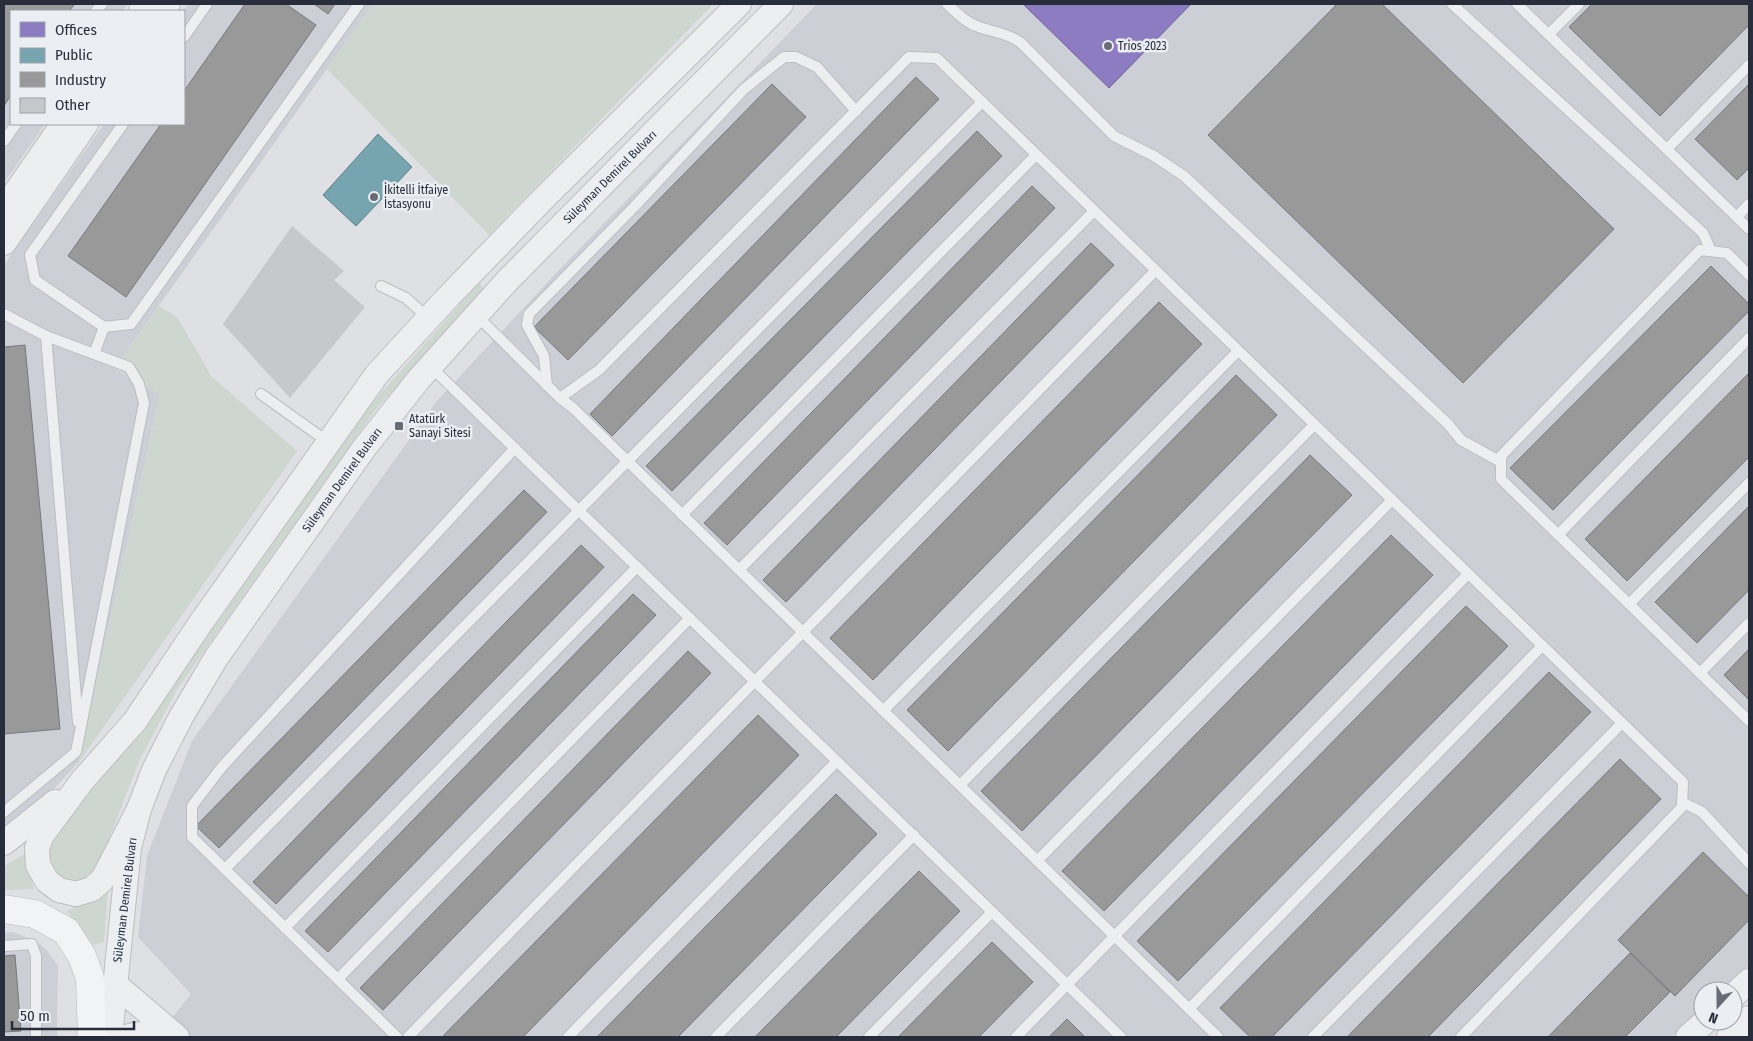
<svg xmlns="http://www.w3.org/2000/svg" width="1753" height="1041" font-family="'Fira Sans Condensed',sans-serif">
<rect width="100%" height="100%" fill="#dee0e3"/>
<g fill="#cccfd6">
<polygon points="4,4 128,4 122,11 11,11 11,124 45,124 4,183"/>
<polygon points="188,4 373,4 114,369 160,394 79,762 49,794 4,831 4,265 104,124 184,124 183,11"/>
<polygon points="817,4 1749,4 1749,965 1722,991 1703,991 1703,1009 1672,1037 157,1037 191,994 138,937 147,856 192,741 437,401 558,271"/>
<polygon points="13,932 33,940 46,949 58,966 57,1037 4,1037 4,933"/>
</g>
<g fill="#ced7cf">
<polygon points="373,4 713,4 489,235 327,69"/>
<polygon points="479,283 486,291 376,409 178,688 139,761 106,847 89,883 62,884 44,859 54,827 83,801 177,680 371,404"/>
<polygon points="159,306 178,318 211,376 297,451 79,762 160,394 114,369"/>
<polygon points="25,854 34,889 4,890 4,866"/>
<polygon points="108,891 104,942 93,945 67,911"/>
</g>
<polygon fill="#8e7cc3" stroke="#6f649a" points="1023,4 1191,4 1109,88"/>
<polygon fill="#76a5af" stroke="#5e818c" points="378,134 412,167 356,226 323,195"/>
<g fill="#999" stroke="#77797d">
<polygon points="4,4 75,4 69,11 11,11 11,95 4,106"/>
<polygon points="245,4 286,4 316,25 126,297 68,256 161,124 184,124 184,91"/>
<polygon points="314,4 335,4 328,14"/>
<polygon points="1337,4 1382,4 1614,229 1463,383 1208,135"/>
<polygon points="1592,4 1749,4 1749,25 1660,116 1569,27"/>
<polygon points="916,77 939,99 612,436 590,414"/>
<polygon points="772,84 806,117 568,360 534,327"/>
<polygon points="1749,84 1749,168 1737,180 1695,139"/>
<polygon points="977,131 1002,156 672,491 646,466"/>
<polygon points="1032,186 1055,208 727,545 704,523"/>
<polygon points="1091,243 1114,265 786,602 763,580"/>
<polygon points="1711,266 1749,304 1749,311 1553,510 1510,468"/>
<polygon points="1159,302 1202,344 873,680 830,638"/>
<polygon points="25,345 60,729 4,734 4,347"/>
<polygon points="1749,373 1749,457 1627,581 1585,539"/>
<polygon points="1236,375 1277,415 948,751 907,710"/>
<polygon points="1310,455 1352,495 1022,831 981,791"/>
<polygon points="524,490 547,512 219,848 196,826"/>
<polygon points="1749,506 1749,590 1697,643 1655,602"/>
<polygon points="1391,535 1433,575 1104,911 1062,871"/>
<polygon points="581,545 604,567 276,904 253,882"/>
<polygon points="633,594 656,615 328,952 305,931"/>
<polygon points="1466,606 1508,646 1178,981 1137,941"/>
<polygon points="1749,649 1749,700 1724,675"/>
<polygon points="688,651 711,673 383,1010 360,988"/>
<polygon points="1549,672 1591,712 1272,1037 1250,1037 1220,1008"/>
<polygon points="758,715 799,755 523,1037 442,1037"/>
<polygon points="1620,759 1661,799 1428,1037 1347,1037"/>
<polygon points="836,794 877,834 678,1037 597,1037"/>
<polygon points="1703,852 1749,897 1749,920 1675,996 1618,940"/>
<polygon points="919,871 960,911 836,1037 755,1037"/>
<polygon points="992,942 1033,982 979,1037 898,1037"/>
<polygon points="1630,953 1670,992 1625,1037 1548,1037"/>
<polygon points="15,955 21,1031 4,1032 4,956"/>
<polygon points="1067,1019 1085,1037 1049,1037"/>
</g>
<polygon fill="#c7c8cb" points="292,226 344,271 334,280 365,307 290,398 223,324"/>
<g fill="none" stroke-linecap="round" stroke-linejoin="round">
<g stroke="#bcbec1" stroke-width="12">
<g id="service">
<path d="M947,4C957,13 966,23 979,27C993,32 1007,33 1020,42L1114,136L1154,156L1184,176L1448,424L1461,440L1501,462"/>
<polyline points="1452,4 1703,233 1711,251"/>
<polyline points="1517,4 1749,229"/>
<polyline points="96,11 102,4"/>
<polyline points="1549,34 1579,4"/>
<polyline points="184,37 207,4"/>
<polyline points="123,124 30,255 35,280 104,327 131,324 359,4"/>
<polyline points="4,141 16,124"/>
<polyline points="1667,149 1749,65"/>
<polyline points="1737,217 1749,204"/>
<polyline points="1749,275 1727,253 1700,250 1501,456 1501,479 1749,721"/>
<polyline points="381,286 406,298 428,318"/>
<polyline points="4,314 46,336 129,367 139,384 144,403 76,752 4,812"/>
<polyline points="476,315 560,398 573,408 1218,1037"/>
<polyline points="46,336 78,722"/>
<polyline points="94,354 104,327"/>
<polyline points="430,366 1121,1037"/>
<polyline points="547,386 544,356 527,325 529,314 634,207 744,89 784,57 796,57 817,67 856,111"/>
<polyline points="261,394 328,442"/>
<polyline points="560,398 599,370 909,57 937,58 1683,782 1682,807 1461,1037"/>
<polyline points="682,515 1036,155"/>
<polyline points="1558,535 1749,338"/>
<polyline points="739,570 1094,211"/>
<polyline points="1629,604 1749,483"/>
<polyline points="1700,673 1749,623"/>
<polyline points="883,711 1238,351"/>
<polyline points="960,785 1314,425"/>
<polyline points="1682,802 1702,812 1749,863"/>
<polyline points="1037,861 1392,500"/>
<polyline points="225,869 982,102"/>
<polyline points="285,928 637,567"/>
<polyline points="4,946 32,944 36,956 36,1037"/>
<polyline points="338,979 690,618"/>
<polyline points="1189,1009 1542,646"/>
<polyline points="397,1037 192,837 192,806 221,768 515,448"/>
<polyline points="408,1037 1155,271"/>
<polyline points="568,1037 837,761"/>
<polyline points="716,1037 914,835"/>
<polyline points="869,1037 992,912"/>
<polyline points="1016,1037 1468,574"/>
<polyline points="1313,1037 1622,723"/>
</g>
</g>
<g stroke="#bcbec1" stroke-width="26">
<g id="tertiary">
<polyline points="141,11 146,4"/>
<polyline points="163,11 168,4"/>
<polyline points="4,209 63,124"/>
<polyline points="4,243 86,124"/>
<polyline points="139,809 103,879 92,889 76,894 59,890 47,881 38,865 37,848 42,835 82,781 135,721 200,624 377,374 449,296 542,200 739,4"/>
<polyline points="4,843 55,802"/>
<polyline points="115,984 177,1037"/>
<polyline points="1733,996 1749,981"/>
<polyline points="110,1037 129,848 139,809 154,770 181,717 216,658 365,447 419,379 507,281 781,4"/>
<path d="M127,1037C137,1033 149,1034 159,1037"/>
<polyline points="1688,1037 1706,1021"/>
<polyline points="1729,1037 1749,1018"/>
</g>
</g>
<g stroke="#bbbdc1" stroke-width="29">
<polyline id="primary" points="4,909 35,914 66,931 82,956 90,978 92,1037"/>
</g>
<use href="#service" stroke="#edeef0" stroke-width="10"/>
<use href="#tertiary" stroke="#edeef0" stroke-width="24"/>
<use href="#primary" stroke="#f2f3f4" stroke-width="28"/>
</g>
<g fill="#676c76" stroke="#ebeef3" stroke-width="2">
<circle cx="1108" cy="46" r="5"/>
<circle cx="374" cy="197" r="5"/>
<rect x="394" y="421" width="10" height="10" rx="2.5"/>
</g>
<g text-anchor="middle" stroke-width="5" stroke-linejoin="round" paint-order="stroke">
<g font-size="12" fill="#272d3b" stroke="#ebeef3" text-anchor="start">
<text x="1118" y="50">Trios 2023</text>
<text x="384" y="194">İkitelli İtfaiye<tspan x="384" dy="14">İstasyonu</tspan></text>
<text x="409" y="423">Atatürk<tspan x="409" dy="14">Sanayi Sitesi</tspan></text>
</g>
<g font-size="12" fill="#272d3b" stroke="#ebeef3">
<text transform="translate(610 177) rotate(-45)" y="4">Süleyman Demirel Bulvarı</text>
<text transform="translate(342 480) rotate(-54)" y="4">Süleyman Demirel Bulvarı</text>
<text transform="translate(125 900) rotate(-83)" y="4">Süleyman Demirel Bulvarı</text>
</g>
</g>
<rect width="1753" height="1041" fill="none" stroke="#272d3b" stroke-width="10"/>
<rect x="10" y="10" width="175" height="115" fill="#ebeef3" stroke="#9da1a9"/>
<rect x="20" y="22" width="25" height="15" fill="#8e7cc3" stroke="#9da1a9"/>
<text x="55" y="35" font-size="15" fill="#272d3b">Offices</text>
<rect x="20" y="48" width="25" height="15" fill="#76a5af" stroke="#9da1a9"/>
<text x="55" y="60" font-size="15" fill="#272d3b">Public</text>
<rect x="20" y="72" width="25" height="15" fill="#999999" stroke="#9da1a9"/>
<text x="55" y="85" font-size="15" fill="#272d3b">Industry</text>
<rect x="20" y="98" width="25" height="15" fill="#c7c8cb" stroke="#9da1a9"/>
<text x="55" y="110" font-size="15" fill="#272d3b">Other</text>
<g transform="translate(1718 1006) rotate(201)"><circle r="24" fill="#ebeef3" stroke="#9da1a9"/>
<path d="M0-4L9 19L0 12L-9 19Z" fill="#676c76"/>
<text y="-8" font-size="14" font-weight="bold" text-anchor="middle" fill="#272d3b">N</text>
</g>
<path d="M12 1021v8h122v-8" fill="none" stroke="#272d3b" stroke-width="2.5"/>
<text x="20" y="1021" font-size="15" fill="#272d3b" stroke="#ebeef3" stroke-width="4" paint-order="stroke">50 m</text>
</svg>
